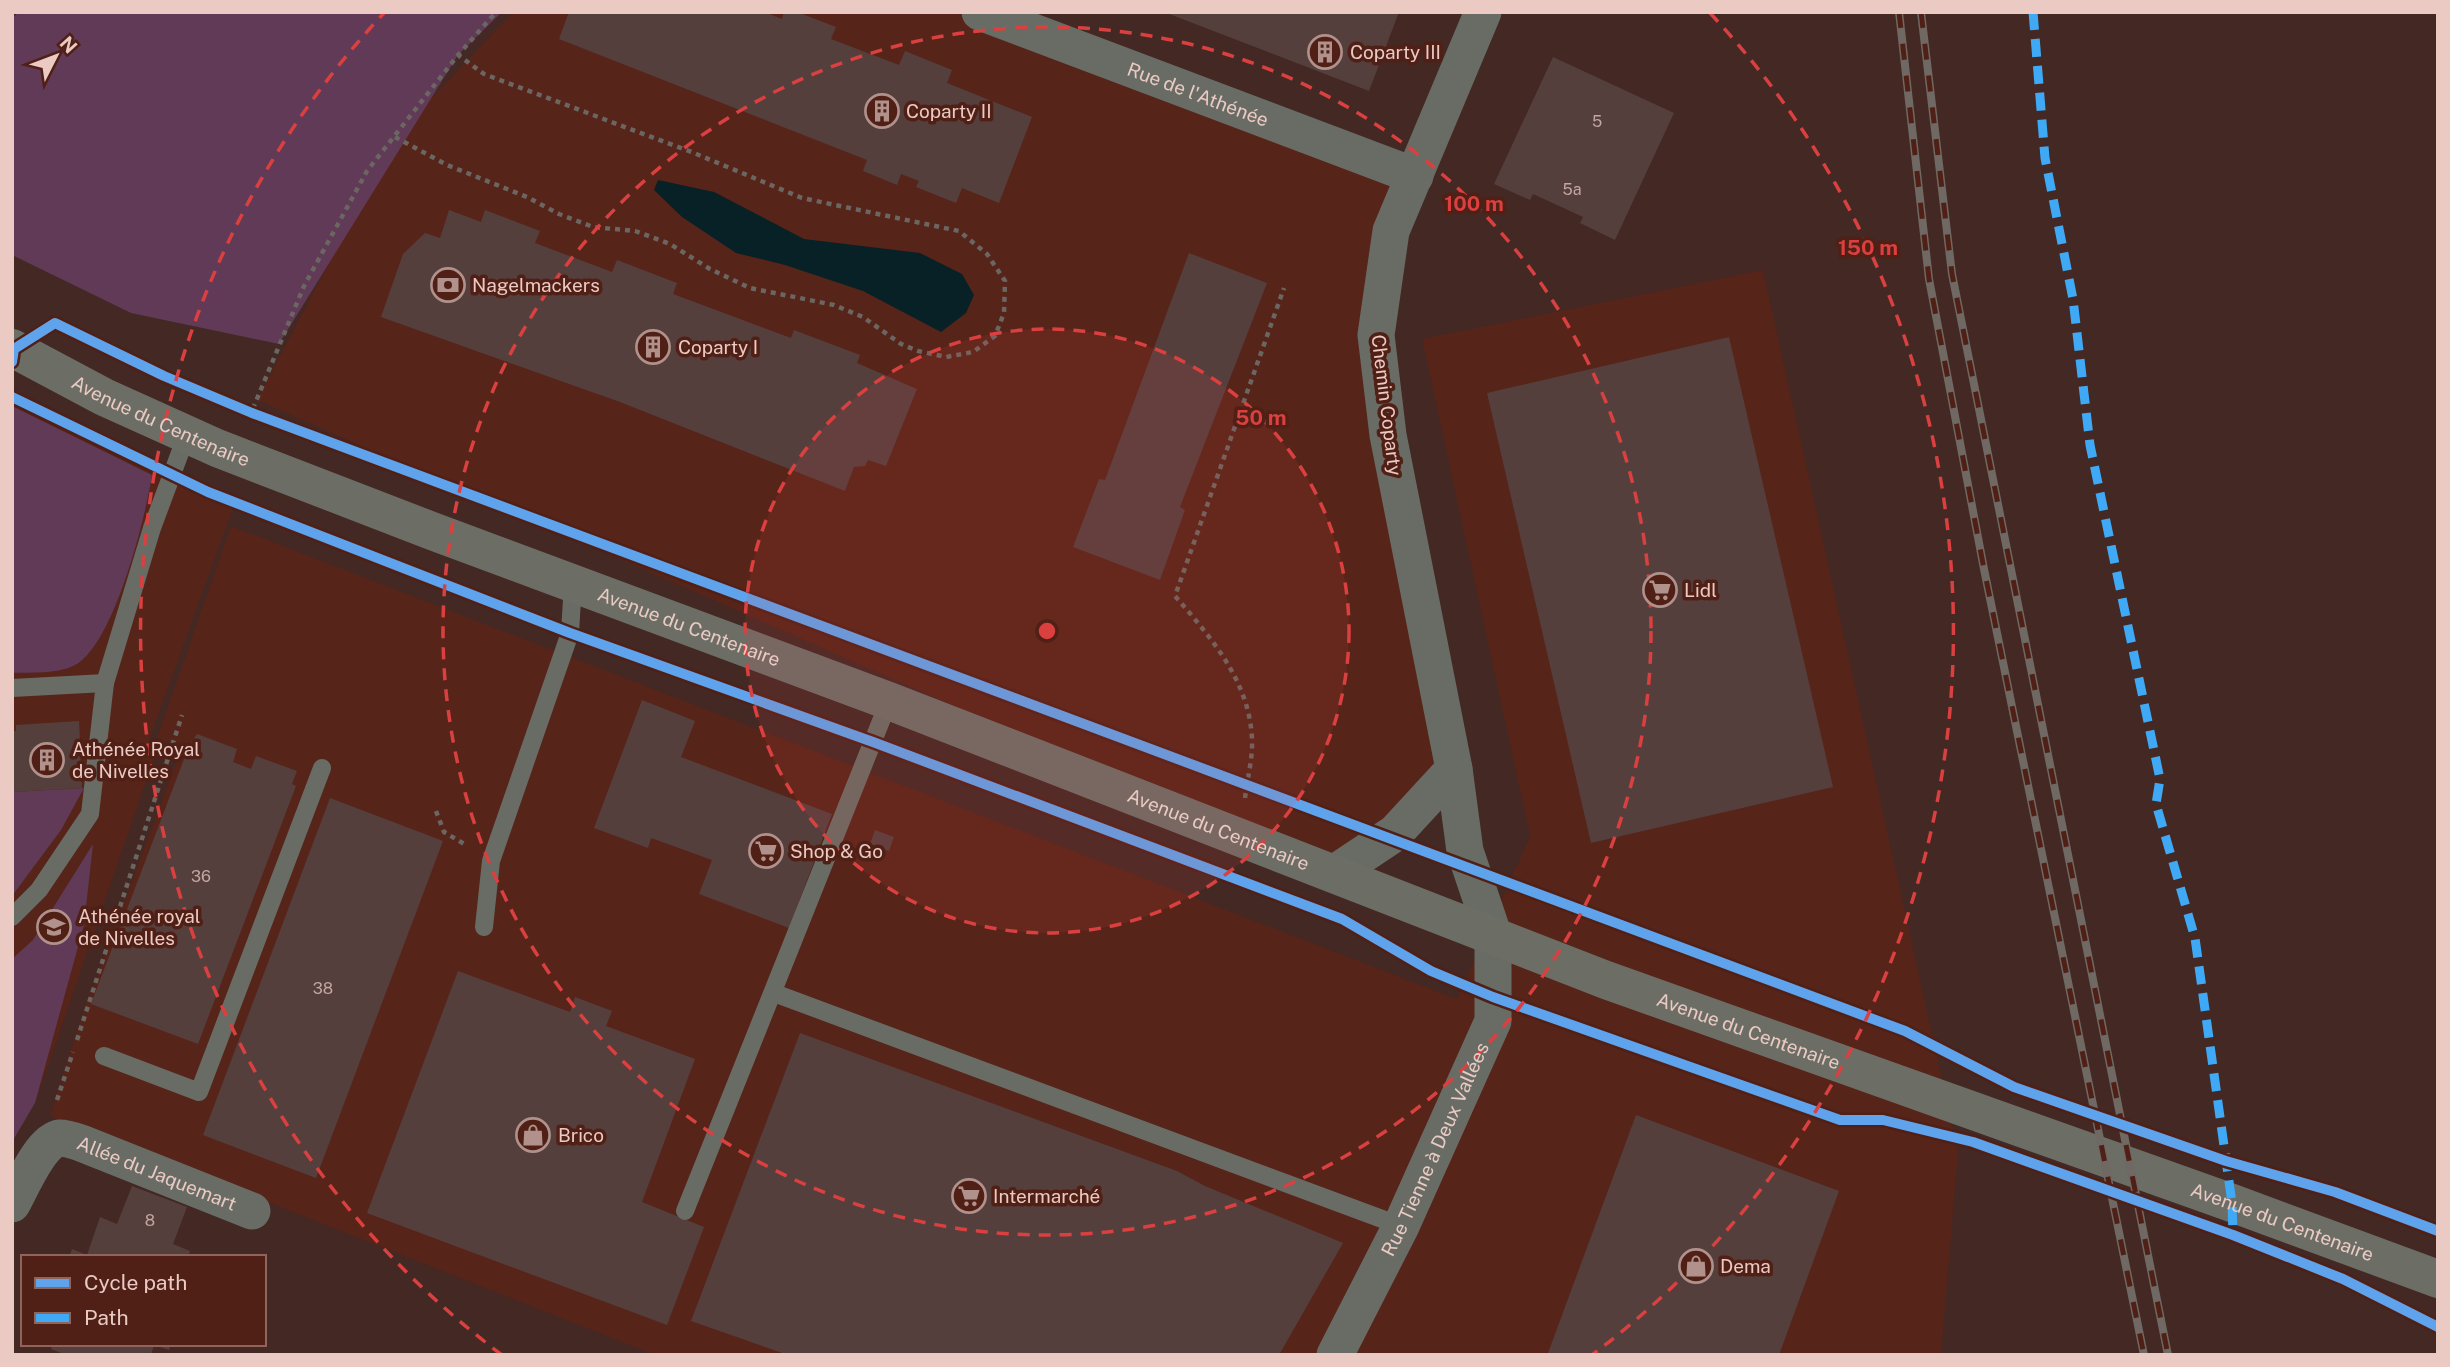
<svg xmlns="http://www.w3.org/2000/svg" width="2450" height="1367" font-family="'Public Sans',sans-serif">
<rect width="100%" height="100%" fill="#432823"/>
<g fill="#572419">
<polygon points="513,12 982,12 1415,176 1376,335 1454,769 1335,873 257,400 395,137"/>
<polygon points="1763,270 1958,1152 1941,1355 655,1355 50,1116 84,1010 182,747 157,738 231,526 1457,999 1530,836 1422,339"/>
<polygon points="12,398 233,508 150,737 156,752 35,1103 12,1142"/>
</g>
<g fill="#603a56">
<polygon points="19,12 502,12 458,55 279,344 131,313 12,255 12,18"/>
<path d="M12,406L152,475C145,520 116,633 81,661C64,675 33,672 12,673Z"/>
<polygon points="84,788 61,830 12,896 12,792"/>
<polygon points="93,844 84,925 35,1103 12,1142 12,959 33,940"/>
</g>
<polygon fill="#082126" points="658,180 714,192 804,239 920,253 962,274 974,295 966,313 941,332 863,291 785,265 736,253 682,217 654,190"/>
<g fill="#553f3d">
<polygon points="569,12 764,12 782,19 784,12 797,12 836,27 831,39 899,65 905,51 952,70 947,83 1032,117 999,203 962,188 956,203 916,187 919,181 901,174 897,185 863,171 867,160 559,39"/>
<polygon points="1164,12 1399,12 1369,91"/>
<polygon points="1553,57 1674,113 1615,240 1580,223 1583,217 1533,194 1530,200 1494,184"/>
<polygon points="449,210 481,222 485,210 540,231 535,243 612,272 617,260 677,283 673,294 791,338 794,330 860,355 857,363 917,389 886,466 868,460 865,466 854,467 845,491 620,402 381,317 403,254 425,233 440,238"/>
<polygon points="1189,253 1267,283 1180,507 1185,510 1160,580 1073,547 1099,479 1105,480"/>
<polygon points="1729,337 1833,787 1591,843 1487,393"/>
<polygon points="642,700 695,721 681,757 832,814 789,928 699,894 712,860 651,838 648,848 594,828"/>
<polygon points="79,721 82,788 12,792 12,731 16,731 16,725"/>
<polygon points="197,734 237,749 233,762 251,769 256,756 297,771 292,784 296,786 198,1044 91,1004 189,746"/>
<polygon points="330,798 443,841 316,1178 203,1135"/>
<polygon points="875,830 894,837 889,851 870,844"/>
<polygon points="458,971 570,1012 575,997 612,1011 606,1026 695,1059 642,1202 704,1227 667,1325 367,1213"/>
<polygon points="800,1033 1177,1171 1205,1186 1343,1243 1279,1355 788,1355 691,1321"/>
<polygon points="1636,1115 1839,1191 1779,1355 1548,1353"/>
<polygon points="132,1186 187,1207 173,1244 190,1251 188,1257 69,1257 72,1249 87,1255 100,1217 117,1224"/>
<polygon points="53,1344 171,1344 169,1350 154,1345 151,1355 66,1355 51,1349"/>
</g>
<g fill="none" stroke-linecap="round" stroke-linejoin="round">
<g stroke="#6b6661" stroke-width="4.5" stroke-dasharray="5 5" stroke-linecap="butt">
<polyline points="395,137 447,165 527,197 559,214 593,227 635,231 670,244 710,269 750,288 834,305 863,317 901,344 918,351 946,357 973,352 995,336 1004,313 1005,281 987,254 959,231 802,198 694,153 484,74 458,55"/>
<polyline points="249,418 304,286 367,171 458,55 496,12"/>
<path d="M1245,798C1247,782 1251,765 1252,749C1254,686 1213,640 1175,596L1284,288"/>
<polyline points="436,811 444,832 466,845"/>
<polyline points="77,1040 182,715"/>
<polyline points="57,1100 73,1052"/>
</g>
<g stroke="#686c65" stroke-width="18">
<polyline points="12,688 105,683"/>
<polyline points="12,917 39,890 90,814 105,683 152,528 187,434"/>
<polyline points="484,927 491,861 570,633 573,582"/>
<polyline points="774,993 1401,1226"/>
<polyline points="104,1056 199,1092 322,768"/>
<polyline points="685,1211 889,701"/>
</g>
<g stroke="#686c65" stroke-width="37">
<path id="s1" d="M980,12L1415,176"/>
<polyline points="1335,873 1395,833 1454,769"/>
<path id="s2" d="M12,1204C21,1188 41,1140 60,1138C66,1138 75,1141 81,1143L252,1211"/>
<path id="s3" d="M1335,1355L1401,1226L1493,1021V934L1465,851L1454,769L1388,435L1376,335L1391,231L1483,12"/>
</g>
<path stroke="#6c6e66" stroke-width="38" id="s4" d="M12,348L104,397L217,448L432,531L889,701L1606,980L2232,1203L2438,1279"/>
<g stroke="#6f6863" stroke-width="8">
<g id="rail">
<polyline points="1899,12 1929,279 1984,569 2144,1355"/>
<polyline points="1921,12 1952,274 2168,1355"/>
</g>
</g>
<use href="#rail" stroke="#502016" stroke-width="5" stroke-dasharray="16" stroke-linecap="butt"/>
<polyline stroke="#3fa9f5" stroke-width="9" stroke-dasharray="18 9" stroke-linecap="butt" points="2033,12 2045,158 2073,299 2090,445 2160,779 2156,804 2195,938 2232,1203 2233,1235"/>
<g stroke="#502016" stroke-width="15">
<g id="cycleway">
<polyline points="12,362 14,349 55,323 164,376 252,413 1905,1031 2014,1087 2226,1161 2335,1192 2438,1231"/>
<polyline points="12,397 208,492 570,633 873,742 1342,919 1431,971 1493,997 1840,1120 1883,1120 1973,1142 2233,1235 2343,1279 2438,1327"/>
</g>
</g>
<use href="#cycleway" stroke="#60a3ed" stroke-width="10"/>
</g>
<circle cx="1047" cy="631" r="302" fill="#d9403f" fill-opacity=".12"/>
<g fill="none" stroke="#d9403f" stroke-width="3.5" stroke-dasharray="12 9">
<circle cx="1047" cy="631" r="302"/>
<circle cx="1047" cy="631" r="604"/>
<path d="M502 1355A906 906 0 0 1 384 13M1710 13A906 906 0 0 1 1592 1355"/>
</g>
<defs>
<g id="building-ring" transform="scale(1.75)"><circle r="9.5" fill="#502016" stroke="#b0918b" stroke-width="1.5"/><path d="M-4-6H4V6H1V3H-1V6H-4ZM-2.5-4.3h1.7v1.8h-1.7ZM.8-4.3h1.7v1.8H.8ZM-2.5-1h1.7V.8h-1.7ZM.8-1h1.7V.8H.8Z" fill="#b0918b"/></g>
<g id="bank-ring" transform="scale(1.75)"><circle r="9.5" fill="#502016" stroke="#b0918b" stroke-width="1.5"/><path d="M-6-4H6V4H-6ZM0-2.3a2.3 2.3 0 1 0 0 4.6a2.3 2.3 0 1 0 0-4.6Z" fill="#b0918b"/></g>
<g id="supermarket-ring" transform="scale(1.75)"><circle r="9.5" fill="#502016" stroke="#b0918b" stroke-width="1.5"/><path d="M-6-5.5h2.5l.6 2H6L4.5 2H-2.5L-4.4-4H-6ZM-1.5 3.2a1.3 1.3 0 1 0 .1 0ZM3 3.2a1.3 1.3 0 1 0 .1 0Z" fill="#b0918b"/></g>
<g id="school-ring" transform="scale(1.75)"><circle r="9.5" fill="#502016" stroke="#b0918b" stroke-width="1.5"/><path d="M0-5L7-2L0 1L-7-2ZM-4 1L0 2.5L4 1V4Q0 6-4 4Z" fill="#b0918b"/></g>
<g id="shop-ring" transform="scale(1.75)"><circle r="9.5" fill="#502016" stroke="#b0918b" stroke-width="1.5"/><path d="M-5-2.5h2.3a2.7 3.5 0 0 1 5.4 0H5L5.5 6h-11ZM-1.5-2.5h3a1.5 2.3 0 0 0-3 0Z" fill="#b0918b"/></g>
</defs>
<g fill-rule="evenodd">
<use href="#building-ring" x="1325" y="52"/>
<use href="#building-ring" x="882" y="111"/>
<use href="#bank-ring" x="448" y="285"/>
<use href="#building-ring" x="653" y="347"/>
<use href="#supermarket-ring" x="1660" y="590"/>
<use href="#building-ring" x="47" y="760"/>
<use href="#supermarket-ring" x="766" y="851"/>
<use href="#school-ring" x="54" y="927"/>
<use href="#shop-ring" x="533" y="1135"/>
<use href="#supermarket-ring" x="969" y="1196"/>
<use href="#shop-ring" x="1696" y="1266"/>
</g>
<g text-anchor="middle" stroke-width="7" stroke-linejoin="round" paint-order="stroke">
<g font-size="16" fill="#c5a7a2">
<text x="1597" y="127">5</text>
<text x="1572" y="195">5a</text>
<text x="201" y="882">36</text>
<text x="323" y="994">38</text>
<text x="150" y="1226">8</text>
</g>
<g font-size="19" fill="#eacac3" stroke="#502016" text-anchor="start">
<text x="1350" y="59">Coparty III</text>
<text x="906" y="118">Coparty II</text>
<text x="472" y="292">Nagelmackers</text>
<text x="678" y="354">Coparty I</text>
<text x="1684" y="597">Lidl</text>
<text x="72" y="756">Athénée Royal<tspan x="72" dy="22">de Nivelles</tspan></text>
<text x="790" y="858">Shop &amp; Go</text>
<text x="78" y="923">Athénée royal<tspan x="78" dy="22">de Nivelles</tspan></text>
<text x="558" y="1142">Brico</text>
<text x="993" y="1203">Intermarché</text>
<text x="1720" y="1273">Dema</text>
</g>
<g font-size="19" fill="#eacac3" stroke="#502016">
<text dy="7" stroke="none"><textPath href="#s1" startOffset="233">Rue de l'Athénée</textPath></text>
<text transform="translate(1387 405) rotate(83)" y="7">Chemin Coparty</text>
<text dy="7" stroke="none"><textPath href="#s4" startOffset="166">Avenue du Centenaire</textPath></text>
<text dy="7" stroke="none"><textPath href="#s4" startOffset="733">Avenue du Centenaire</textPath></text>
<text dy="7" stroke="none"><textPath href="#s4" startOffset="1300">Avenue du Centenaire</textPath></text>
<text dy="7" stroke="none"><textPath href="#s4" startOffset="1867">Avenue du Centenaire</textPath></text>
<text dy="7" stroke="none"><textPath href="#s3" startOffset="229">Rue Tienne à Deux Vallées</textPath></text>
<text dy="7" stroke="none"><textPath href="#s2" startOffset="187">Allée du Jaquemart</textPath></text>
<text dy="7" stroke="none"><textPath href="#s4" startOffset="2434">Avenue du Centenaire</textPath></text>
</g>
</g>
<circle cx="1047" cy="631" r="10" fill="#d9403f" stroke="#502016" stroke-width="3.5"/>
<g font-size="21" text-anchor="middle" font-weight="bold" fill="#d9403f" stroke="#502016" stroke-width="7" stroke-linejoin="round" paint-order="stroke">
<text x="1474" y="211">100 m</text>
<text x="1868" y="255">150 m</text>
<text x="1261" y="425">50 m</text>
</g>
<rect width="2450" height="1367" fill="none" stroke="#eacac3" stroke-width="28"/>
<rect x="21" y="1255" width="245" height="91" fill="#502016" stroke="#8e645b" stroke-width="2"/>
<rect x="35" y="1278" width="35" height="10" fill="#60a3ed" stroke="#8e645b" stroke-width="2"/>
<text x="84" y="1290" font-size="21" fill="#eacac3">Cycle path</text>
<rect x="35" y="1313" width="35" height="10" fill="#3fa9f5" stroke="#8e645b" stroke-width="2"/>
<text x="84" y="1325" font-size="21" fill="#eacac3">Path</text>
<g transform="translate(56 56) rotate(48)" stroke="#502016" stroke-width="5" paint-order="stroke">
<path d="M0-5L12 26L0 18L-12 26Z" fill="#eacac3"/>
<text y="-10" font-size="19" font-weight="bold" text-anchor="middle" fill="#eacac3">N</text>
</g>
</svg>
